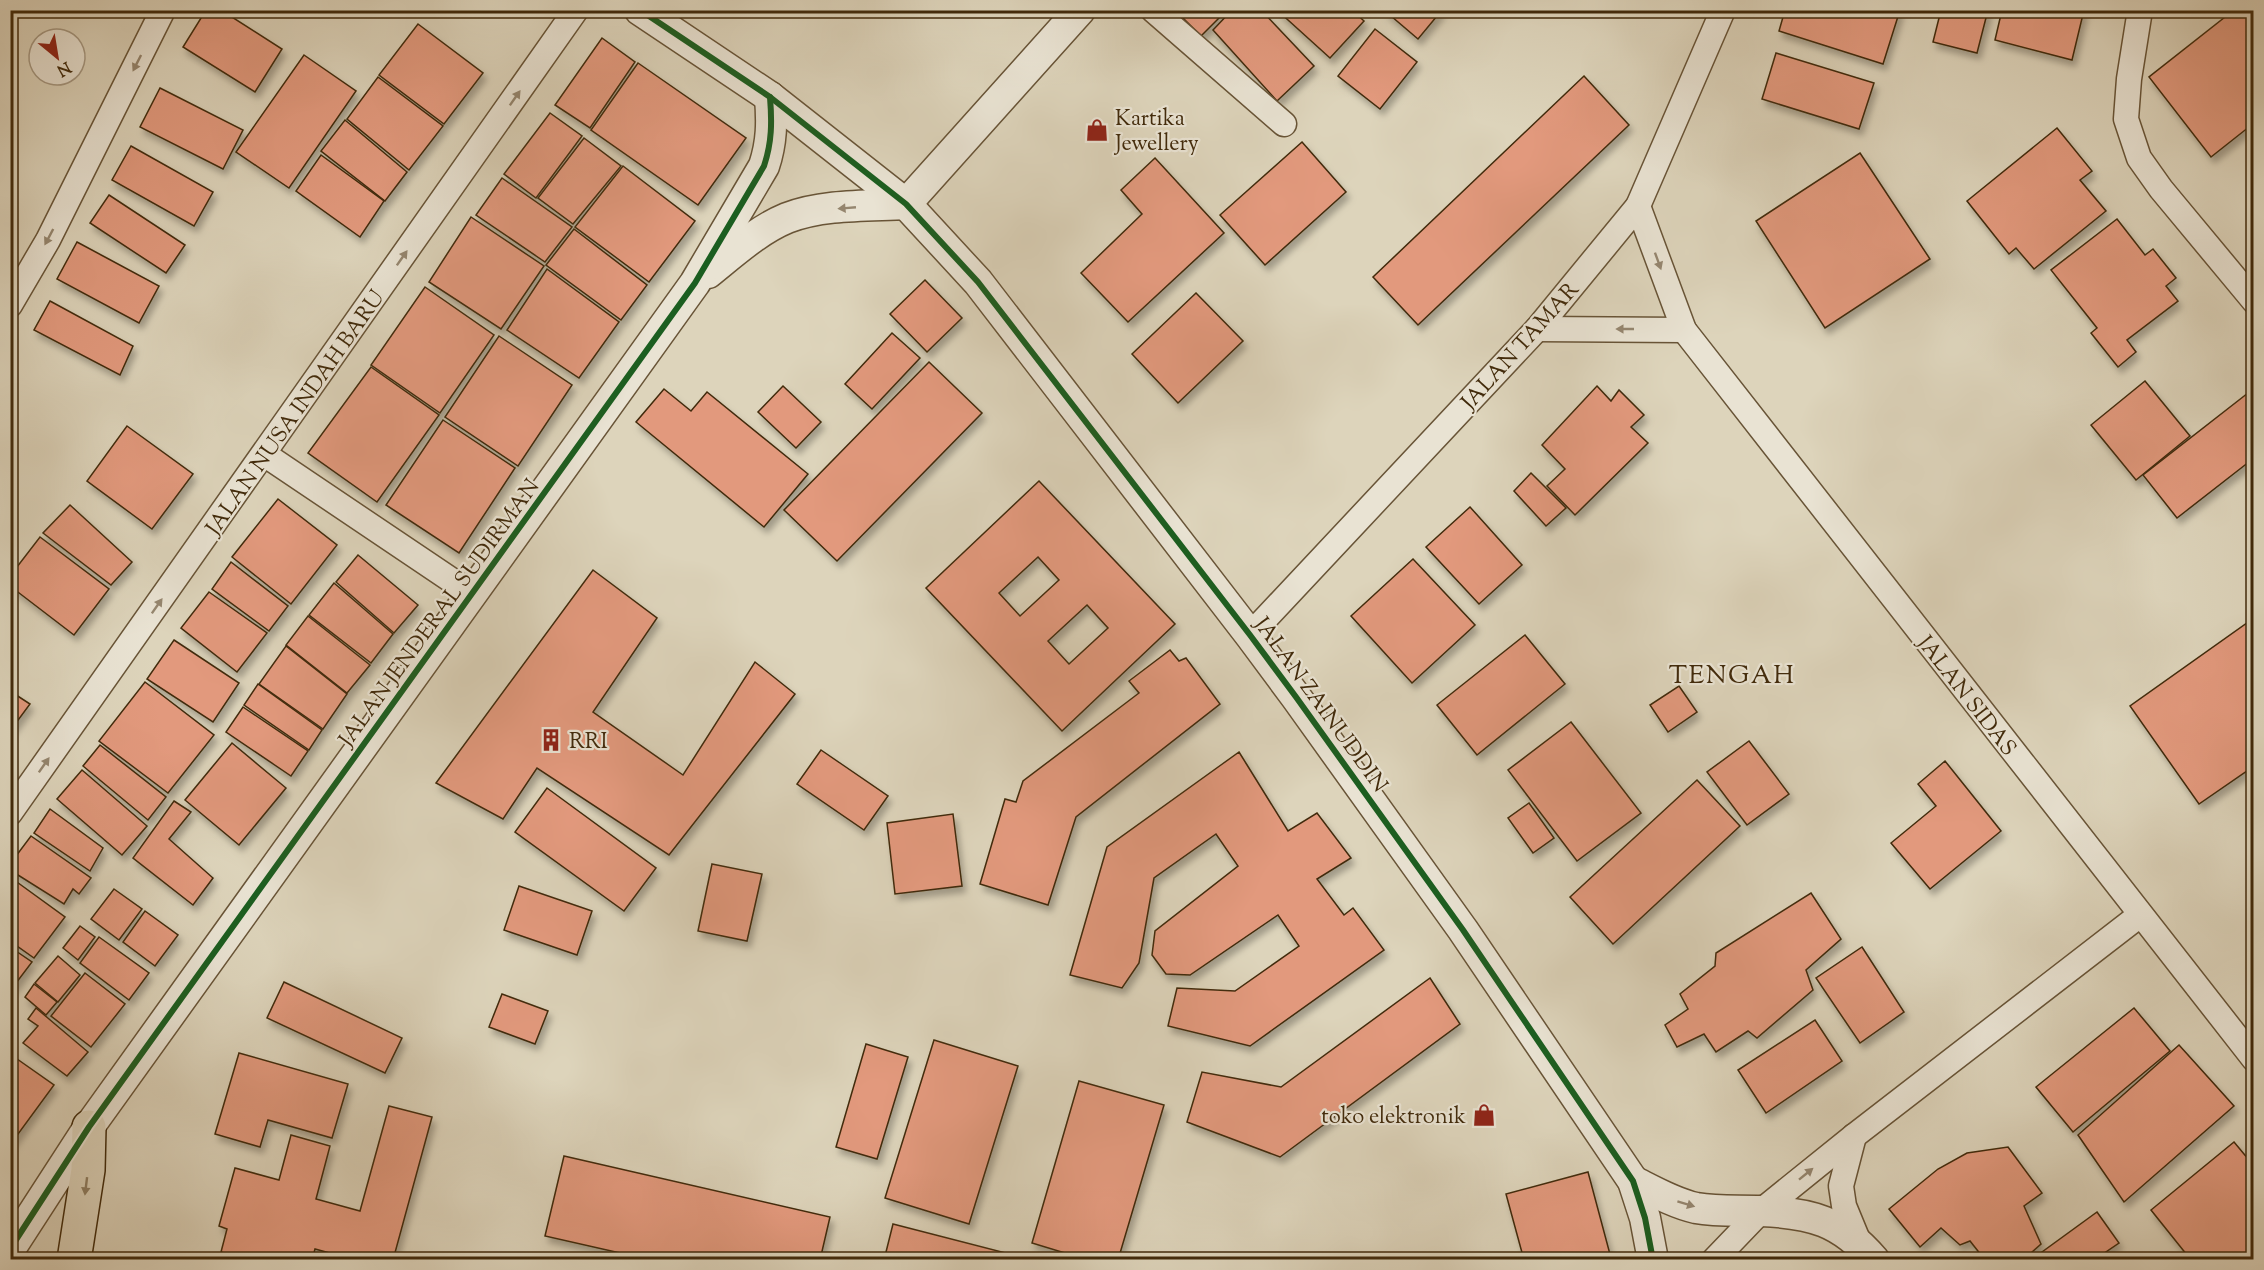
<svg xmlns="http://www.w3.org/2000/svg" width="2264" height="1270" font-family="'Sorts Mill Goudy',serif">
<defs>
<filter id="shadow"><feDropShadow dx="3.5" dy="6" stdDeviation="3" flood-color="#0004"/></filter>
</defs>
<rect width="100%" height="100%" fill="#ddd4bb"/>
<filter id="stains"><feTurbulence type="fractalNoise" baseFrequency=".00333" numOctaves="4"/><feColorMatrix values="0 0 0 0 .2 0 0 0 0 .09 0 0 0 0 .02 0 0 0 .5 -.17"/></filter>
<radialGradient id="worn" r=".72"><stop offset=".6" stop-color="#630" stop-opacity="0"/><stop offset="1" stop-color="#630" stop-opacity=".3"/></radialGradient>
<g fill="#e2997d" stroke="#412a0b" stroke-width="1.5" fill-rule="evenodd" filter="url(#shadow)">
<polygon points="206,10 221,10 282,49 255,92 183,47"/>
<polygon points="1175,10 1227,10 1201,36"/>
<polygon points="1232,10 1261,10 1314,66 1277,101 1213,30"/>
<polygon points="1277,10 1352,10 1364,21 1330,58"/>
<polygon points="1384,10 1442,10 1418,39"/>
<polygon points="1785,10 1900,10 1883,64 1779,31"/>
<polygon points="1941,10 1988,10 1977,53 1933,42"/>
<polygon points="2002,10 2084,10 2072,60 1995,40"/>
<polygon points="2234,10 2254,10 2254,123 2211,157 2149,77"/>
<polygon points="418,24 483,73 444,124 379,75"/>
<polygon points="1375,29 1417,62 1380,109 1338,76"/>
<polygon points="602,38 635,62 590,128 555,105"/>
<polygon points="1776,53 1874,83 1859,129 1762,99"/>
<polygon points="304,55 356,91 289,188 236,152"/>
<polygon points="638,63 746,138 698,205 591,130"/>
<polygon points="1584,76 1629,125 1418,325 1373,277"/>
<polygon points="378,77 443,126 409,170 347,119"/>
<polygon points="160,88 243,130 223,169 140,127"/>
<polygon points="550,113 582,136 536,198 504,174"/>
<polygon points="345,120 407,172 385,201 321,151"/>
<polygon points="2057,128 2092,171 2080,180 2106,211 2034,269 2016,248 2009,254 1967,201"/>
<polygon points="584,138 621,166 573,224 538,198"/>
<polygon points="1302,142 1346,192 1265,265 1220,215"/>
<polygon points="131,146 213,192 194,226 112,180"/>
<polygon points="1860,153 1930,259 1825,328 1756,221"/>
<polygon points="321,155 384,201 360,237 296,191"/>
<polygon points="1155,158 1224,233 1128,322 1081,273 1142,214 1121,190"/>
<polygon points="623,166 695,221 649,282 575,227"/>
<polygon points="502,178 572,227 545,262 476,215"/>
<polygon points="109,195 185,245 166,273 90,223"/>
<polygon points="471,217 544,266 501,329 429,282"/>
<polygon points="2117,219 2145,255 2153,249 2176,278 2166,286 2178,301 2127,340 2136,352 2118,367 2091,333 2097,328 2051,270"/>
<polygon points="574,229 647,285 621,320 546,265"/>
<polygon points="77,242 159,286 139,323 57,279"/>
<polygon points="547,269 619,322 579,378 507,330"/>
<polygon points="925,280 962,318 927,352 890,314"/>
<polygon points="425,287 494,335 440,413 371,365"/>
<polygon points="1196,293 1243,341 1178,403 1132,354"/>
<polygon points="50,301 133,346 120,375 34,330"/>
<polygon points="892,333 920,358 872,409 845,384"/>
<polygon points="499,336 572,385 518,466 445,417"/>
<polygon points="929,362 982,413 837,561 784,510"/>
<polygon points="371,367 439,415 377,502 308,453"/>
<polygon points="2145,381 2190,436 2136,480 2091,425"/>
<polygon points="783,386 821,422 796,448 758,412"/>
<polygon points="1597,386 1611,401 1619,390 1644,415 1631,427 1648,443 1575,515 1547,486 1565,469 1542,445"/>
<polygon points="664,389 691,411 707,392 808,474 764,527 636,422"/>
<polygon points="2248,393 2254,401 2254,458 2177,518 2143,475"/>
<polygon points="443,420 515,468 459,553 386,505"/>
<polygon points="127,426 193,474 152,529 87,481"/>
<polygon points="1531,473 1566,508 1546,526 1514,491"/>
<path d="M1039,481L1175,624L1062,731L926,588ZM1038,557L1059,580L1020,616L999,593ZM1087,605L1108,628L1069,664L1048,641Z"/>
<polygon points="278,499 337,545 291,604 232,557"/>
<polygon points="70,505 132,562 111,585 43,533"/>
<polygon points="1470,507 1522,565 1479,604 1426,547"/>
<polygon points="40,537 109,589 74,635 10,586 10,576"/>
<polygon points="358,555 418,605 394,633 336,582"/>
<polygon points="1413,559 1475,625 1412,683 1351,616"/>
<polygon points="231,562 288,606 269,631 212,589"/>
<polygon points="593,570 657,618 593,712 683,775 755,662 795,694 669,855 537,768 503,819 436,783"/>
<polygon points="334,583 393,634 371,663 309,615"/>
<polygon points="209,592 267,633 237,672 181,628"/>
<polygon points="308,616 370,665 347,693 286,645"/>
<polygon points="2254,618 2254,766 2199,804 2130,706"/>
<polygon points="1525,635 1565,684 1477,755 1437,705"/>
<polygon points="174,640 239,683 213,722 147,679"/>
<polygon points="286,646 347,694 323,729 259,684"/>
<polygon points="1170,650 1179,661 1186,658 1220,704 1076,817 1048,905 980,884 1005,799 1016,802 1023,781 1139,693 1129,681"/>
<polygon points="145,682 214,735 168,793 99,741"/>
<polygon points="258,684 322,730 309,750 244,705"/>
<polygon points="1679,686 1697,712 1668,732 1650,705"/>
<polygon points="10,691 30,704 10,731"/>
<polygon points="243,707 308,751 291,776 226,732"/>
<polygon points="1571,722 1641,813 1577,861 1508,770"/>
<polygon points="1749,741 1789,794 1747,825 1707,772"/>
<polygon points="232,743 286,788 239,845 185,800"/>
<polygon points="100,745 166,797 148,820 83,766"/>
<polygon points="821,750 888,796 864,830 797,784"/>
<polygon points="1239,752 1288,831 1317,813 1351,858 1317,879 1344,915 1353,908 1384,950 1250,1046 1168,1026 1177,988 1235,991 1299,946 1278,915 1190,975 1166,974 1152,955 1155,931 1238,866 1216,834 1154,878 1139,963 1122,988 1070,975 1107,847"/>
<polygon points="1945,761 2001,831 1930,889 1891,843 1936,806 1918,784"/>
<polygon points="82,770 147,826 122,855 57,799"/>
<polygon points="1697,780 1740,826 1613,944 1570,897"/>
<polygon points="547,788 656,868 624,911 515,832"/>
<polygon points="174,801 191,812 169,839 213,878 193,905 133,858"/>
<polygon points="1529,803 1554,838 1533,853 1508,818"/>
<polygon points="50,809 103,848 90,871 34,833"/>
<polygon points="953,814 962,886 895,894 887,823"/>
<polygon points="31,836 91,878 79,894 73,889 64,904 10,870 10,864"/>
<polygon points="712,864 762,874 747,941 698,931"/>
<polygon points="10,877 65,917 34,958 10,941"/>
<polygon points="519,886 592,911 577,955 504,930"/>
<polygon points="114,889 142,909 119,940 91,919"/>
<polygon points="1811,893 1841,939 1806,970 1813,990 1757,1038 1748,1031 1716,1052 1704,1034 1677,1047 1665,1025 1688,1009 1680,994 1715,966 1716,953"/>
<polygon points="145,911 178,935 155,966 123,942"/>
<polygon points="80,926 95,937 78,960 63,948"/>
<polygon points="99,937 149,973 129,1000 80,963"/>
<polygon points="10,947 32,962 10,991"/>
<polygon points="1862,947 1904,1012 1860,1043 1816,978"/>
<polygon points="58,956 80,975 58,1002 35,983"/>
<polygon points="85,973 125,1004 91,1047 51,1016"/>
<polygon points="1430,978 1460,1024 1280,1157 1187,1122 1202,1072 1281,1087"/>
<polygon points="284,982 402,1038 385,1073 267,1018"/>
<polygon points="34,984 57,1002 46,1015 25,997"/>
<polygon points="502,994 548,1011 535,1044 489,1027"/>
<polygon points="36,1008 88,1052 67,1076 23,1043 38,1026 28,1019"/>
<polygon points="2134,1008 2170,1051 2073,1132 2036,1087"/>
<polygon points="1815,1020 1842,1061 1766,1113 1738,1070"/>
<polygon points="934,1040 1018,1066 969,1224 885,1198"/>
<polygon points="866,1044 908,1057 877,1159 836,1147"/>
<polygon points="2179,1045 2234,1106 2124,1202 2078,1135"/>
<polygon points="239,1053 348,1084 332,1138 268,1120 260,1147 215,1134"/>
<polygon points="10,1054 54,1085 10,1145"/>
<polygon points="1079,1081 1164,1105 1118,1260 1088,1260 1032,1243"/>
<polygon points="389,1106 432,1117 393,1260 348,1260 348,1258 315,1249 312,1260 250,1260 221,1252 227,1229 219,1226 235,1168 279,1180 291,1135 330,1146 316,1199 360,1211"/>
<polygon points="2234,1142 2254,1166 2254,1260 2191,1260 2151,1210"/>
<polygon points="2008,1147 2042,1193 2024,1206 2041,1244 2023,1260 1985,1260 1970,1241 1960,1245 1941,1228 1920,1247 1889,1209 1938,1169 1967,1153"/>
<polygon points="564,1156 830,1217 820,1260 651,1260 545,1236"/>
<polygon points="1588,1172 1611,1258 1524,1260 1506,1194"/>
<polygon points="2097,1212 2119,1243 2103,1254 2107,1260 2031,1260"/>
<polygon points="893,1224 1033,1260 884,1260"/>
</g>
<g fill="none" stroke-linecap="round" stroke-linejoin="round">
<g stroke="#685437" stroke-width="27">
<g id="minor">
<polyline points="1153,10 1284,124"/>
<polyline points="2140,10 2129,79 2126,119 2139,158 2161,189 2254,301"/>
<polyline points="1638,206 1684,330 2254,1059"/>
<polyline points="10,305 48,240 163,10"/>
<polyline points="1537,329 1684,330"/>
<polyline points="264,454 472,594"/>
<polyline points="1250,635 1537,329 1638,206 1723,10"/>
<polyline points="10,813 576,10"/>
<polyline points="1854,1136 1841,1186 1844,1206 1858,1240"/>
<polyline points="1714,1260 1761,1211 1854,1136 2140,915"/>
</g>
</g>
<g stroke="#685437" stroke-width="33">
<g id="tertiary">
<polyline points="640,10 770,97 906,204 978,282 1250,635 1296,697 1463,930 1633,1181 1645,1218 1653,1260"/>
<polyline points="906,204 1080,10"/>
<path d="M708,273C733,253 758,230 787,218C823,204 868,206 906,204"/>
<path d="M1633,1181C1653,1191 1674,1203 1696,1208C1718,1212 1739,1210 1761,1211C1811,1213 1841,1221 1874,1260"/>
<path d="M10,1249L89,1127L695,283L764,166C772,142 772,122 770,97"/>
</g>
</g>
<g stroke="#412a0b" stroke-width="36">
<polyline id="trunk" points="74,1260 88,1170 89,1127"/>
</g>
<use href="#minor" stroke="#e9e3d3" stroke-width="24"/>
<use href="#tertiary" stroke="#e9e3d3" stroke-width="30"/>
<use href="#trunk" stroke="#ddd4bb" stroke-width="33"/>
<g stroke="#e9e3d3" stroke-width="10">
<g id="cycleway">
<polyline points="640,10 770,97 906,204 978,282 1250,635 1296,697 1463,930 1633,1181 1645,1218 1653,1260"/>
<path d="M10,1249L89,1127L695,283L764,166C772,142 772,122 770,97"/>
</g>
</g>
<use href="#cycleway" stroke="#1b5e20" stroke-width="6"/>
</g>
<defs><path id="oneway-solid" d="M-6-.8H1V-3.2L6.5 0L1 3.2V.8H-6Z" transform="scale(1.5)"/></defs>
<g fill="#95866f">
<use href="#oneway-solid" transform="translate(137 63) rotate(117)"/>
<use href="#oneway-solid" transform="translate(515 98) rotate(-55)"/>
<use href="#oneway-solid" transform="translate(847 208) rotate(175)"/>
<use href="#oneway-solid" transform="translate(49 237) rotate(118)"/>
<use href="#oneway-solid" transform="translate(402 258) rotate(-55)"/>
<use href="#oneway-solid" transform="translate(1658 261) rotate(70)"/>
<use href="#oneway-solid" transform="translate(1625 329) rotate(-180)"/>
<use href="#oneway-solid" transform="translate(157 606) rotate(-55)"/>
<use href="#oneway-solid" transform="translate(44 765) rotate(-55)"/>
<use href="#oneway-solid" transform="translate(1806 1174) rotate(-39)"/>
<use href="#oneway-solid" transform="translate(1686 1204) rotate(17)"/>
</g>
<use fill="#8f7f63" href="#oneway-solid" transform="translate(86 1186) rotate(97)"/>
<defs>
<g id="shop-bare" transform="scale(1.8)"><path d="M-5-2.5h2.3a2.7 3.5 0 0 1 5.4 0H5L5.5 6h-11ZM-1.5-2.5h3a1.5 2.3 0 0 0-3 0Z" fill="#8f2418" stroke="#e9e3d3" stroke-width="2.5" paint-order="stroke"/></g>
<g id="building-bare" transform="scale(1.8)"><path d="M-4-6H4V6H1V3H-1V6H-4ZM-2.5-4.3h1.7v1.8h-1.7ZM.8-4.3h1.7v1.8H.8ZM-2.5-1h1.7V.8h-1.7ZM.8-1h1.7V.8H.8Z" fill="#8f2418" stroke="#e9e3d3" stroke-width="2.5" paint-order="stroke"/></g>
</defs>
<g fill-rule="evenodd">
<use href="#shop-bare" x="1097" y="130"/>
<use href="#building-bare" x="551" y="740"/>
<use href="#shop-bare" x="1484" y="1115"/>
</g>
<g text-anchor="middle" stroke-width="4.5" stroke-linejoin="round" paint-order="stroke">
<g font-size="22" fill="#412a0b" stroke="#e9e3d3" text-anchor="start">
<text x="1115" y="125">Kartika<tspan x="1115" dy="25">Jewellery</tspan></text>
<text x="569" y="748">RRI</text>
<text x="1466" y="1123" text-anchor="end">toko elektronik</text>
</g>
<g font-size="22" fill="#412a0b" stroke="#e9e3d3">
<text transform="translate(1519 345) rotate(-48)" y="8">JALAN TAMAR</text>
<text transform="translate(294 412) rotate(-55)" y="8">JALAN NUSA INDAH BARU</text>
<text transform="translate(438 612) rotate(-54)" y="8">JALAN JENDERAL SUDIRMAN</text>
<text transform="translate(1968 695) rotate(52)" y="8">JALAN SIDAS</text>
<text transform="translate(1322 704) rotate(54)" y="8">JALAN ZAINUDDIN</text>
</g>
<g font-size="26" letter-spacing="1.5" fill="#412a0b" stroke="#e9e3d3">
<text x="1732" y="683">TENGAH</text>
</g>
</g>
<rect width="2264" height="1270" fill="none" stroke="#ddd4bb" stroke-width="36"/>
<rect x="12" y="12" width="2240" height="1246" fill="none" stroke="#412a0b" stroke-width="3"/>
<rect x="18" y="18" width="2228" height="1234" fill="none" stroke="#412a0b" stroke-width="1.5"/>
<g transform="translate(57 57) rotate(150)"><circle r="28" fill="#e9e3d3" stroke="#a69983" stroke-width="1.5"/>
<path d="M0-4.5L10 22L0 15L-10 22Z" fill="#8f2418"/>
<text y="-9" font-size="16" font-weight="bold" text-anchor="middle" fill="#412a0b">N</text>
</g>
<rect width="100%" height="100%" filter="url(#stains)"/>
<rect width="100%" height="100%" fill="url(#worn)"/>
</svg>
